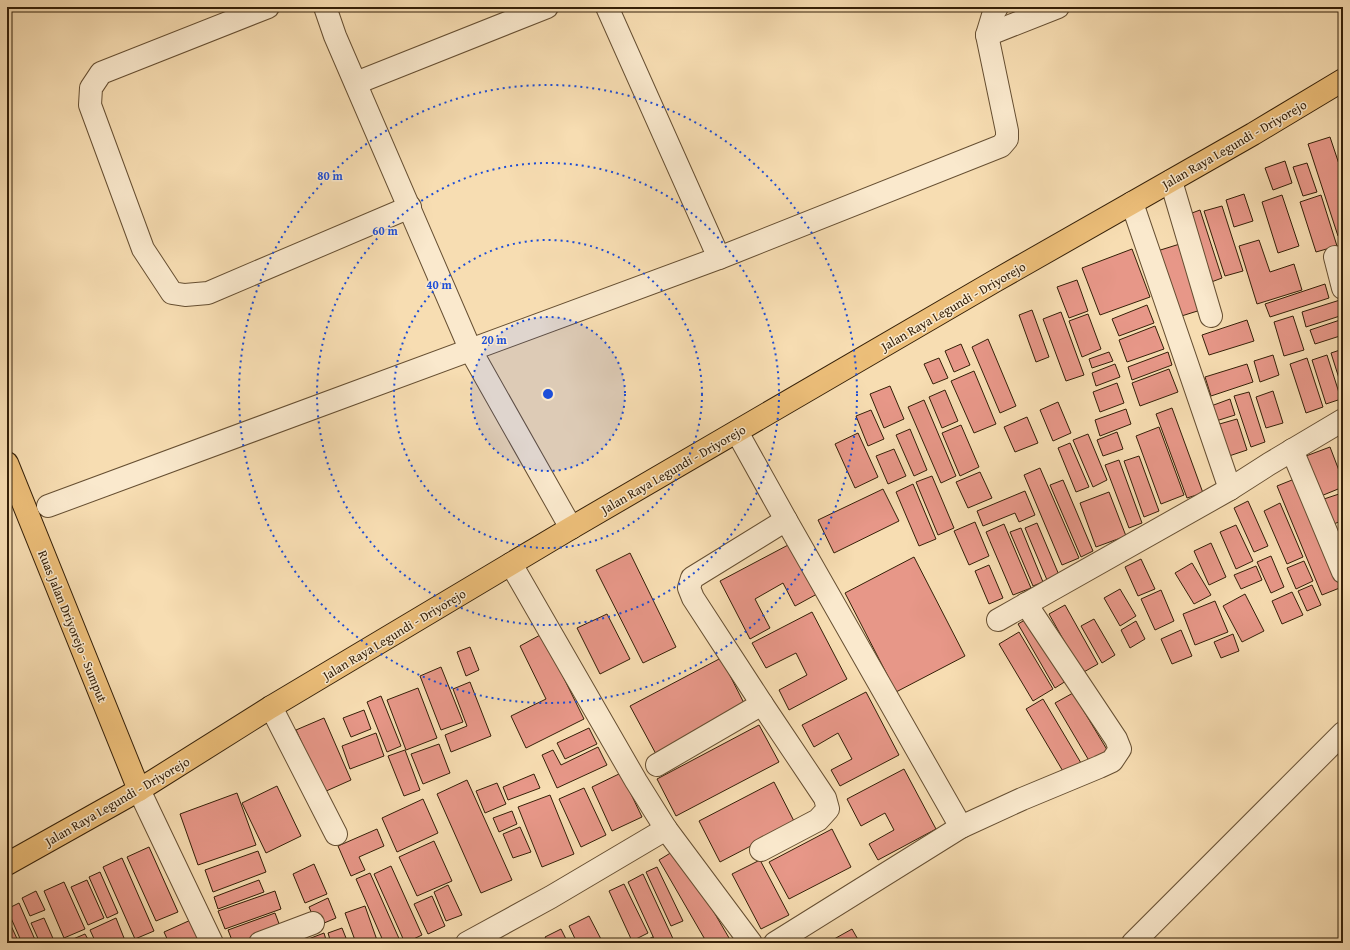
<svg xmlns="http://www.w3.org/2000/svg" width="1350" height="950" font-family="'Gentium Book Plus',serif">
<rect width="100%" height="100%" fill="#f7ddb2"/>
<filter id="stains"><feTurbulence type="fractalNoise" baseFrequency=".005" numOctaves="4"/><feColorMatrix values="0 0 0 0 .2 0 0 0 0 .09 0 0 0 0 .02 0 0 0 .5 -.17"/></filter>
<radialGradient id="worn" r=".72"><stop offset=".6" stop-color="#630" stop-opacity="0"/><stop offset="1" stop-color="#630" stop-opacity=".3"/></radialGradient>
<g fill="#e79788" stroke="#352008">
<polygon points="1330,137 1343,176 1343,234 1338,236 1308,144"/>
<polygon points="1285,161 1292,183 1273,190 1265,168"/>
<polygon points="1307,163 1317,192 1303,196 1293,167"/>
<polygon points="1244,194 1253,221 1234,227 1226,200"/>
<polygon points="1282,195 1299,246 1278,253 1262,202"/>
<polygon points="1321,195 1337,246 1316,252 1300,202"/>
<polygon points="1222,206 1243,271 1225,276 1204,211"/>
<polygon points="1200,210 1222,278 1206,284 1184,216"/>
<polygon points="1259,240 1270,272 1294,264 1302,290 1257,304 1239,246"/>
<polygon points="1183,243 1204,309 1175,318 1154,252"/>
<polygon points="1132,249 1150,297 1100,315 1082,268"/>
<polygon points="1077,280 1088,311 1069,318 1057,287"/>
<polygon points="1325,284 1329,298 1270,317 1265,304"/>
<polygon points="1340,300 1343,310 1343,315 1306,327 1302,312"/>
<polygon points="1147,305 1154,323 1119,336 1112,319"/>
<polygon points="1032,310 1049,357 1036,362 1019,315"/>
<polygon points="1061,312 1084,375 1066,381 1043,319"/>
<polygon points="1088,314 1101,349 1082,357 1069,321"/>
<polygon points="1293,316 1304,350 1284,356 1274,322"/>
<polygon points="1247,320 1254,341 1209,355 1202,335"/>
<polygon points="1340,320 1343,328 1343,335 1315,344 1310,330"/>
<polygon points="1155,326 1164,349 1127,362 1119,340"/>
<polygon points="988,339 1016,406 1000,413 972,347"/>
<polygon points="961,344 970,365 954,372 945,351"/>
<polygon points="1343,349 1343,391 1331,353"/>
<polygon points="1109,352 1113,361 1092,368 1089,359"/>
<polygon points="1168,352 1172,365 1132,380 1128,367"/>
<polygon points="1273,355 1279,375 1260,382 1254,361"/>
<polygon points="1327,355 1341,399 1326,404 1312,360"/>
<polygon points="939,358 948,378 933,384 924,364"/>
<polygon points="1307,358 1323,407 1306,413 1290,364"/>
<polygon points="1115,364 1120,377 1096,386 1092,373"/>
<polygon points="1247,364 1253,382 1211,396 1205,377"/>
<polygon points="1169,369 1178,392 1140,406 1132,383"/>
<polygon points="974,371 996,424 974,433 951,381"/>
<polygon points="1117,383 1124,403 1100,412 1093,392"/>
<polygon points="890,386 904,419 884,428 870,394"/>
<polygon points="945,390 958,421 942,428 929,397"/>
<polygon points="1273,391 1283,423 1266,428 1256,397"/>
<polygon points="1249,392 1265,442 1251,447 1234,396"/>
<polygon points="1230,399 1235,415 1216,421 1211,406"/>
<polygon points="924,400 956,476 941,483 908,407"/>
<polygon points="1058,402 1071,433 1053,441 1040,410"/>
<polygon points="1172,408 1203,493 1187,498 1156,414"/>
<polygon points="1126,409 1131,424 1100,436 1095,420"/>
<polygon points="871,410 884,439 868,446 856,416"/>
<polygon points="1027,417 1038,443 1015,452 1004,427"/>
<polygon points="1237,419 1247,450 1226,457 1216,425"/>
<polygon points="961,425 979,467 960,476 942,433"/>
<polygon points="1159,427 1184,495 1161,504 1136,436"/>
<polygon points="910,429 927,470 914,476 896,435"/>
<polygon points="1117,432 1123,449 1103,456 1097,440"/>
<polygon points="858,433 878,477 855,488 835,444"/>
<polygon points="1088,434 1107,480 1093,487 1073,440"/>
<polygon points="1070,443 1089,487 1076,492 1058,448"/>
<polygon points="1330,447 1343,481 1343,487 1321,496 1306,456"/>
<polygon points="894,449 906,476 888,484 876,456"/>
<polygon points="1139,456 1159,511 1144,517 1124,461"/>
<polygon points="1119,460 1142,523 1129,528 1105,465"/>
<polygon points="1040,468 1079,558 1062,565 1024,475"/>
<polygon points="980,472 992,498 968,508 956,482"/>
<polygon points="932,476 954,528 938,535 916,482"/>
<polygon points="1297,478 1342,587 1322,595 1277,486"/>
<polygon points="1063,480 1093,551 1081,557 1050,485"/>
<polygon points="913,484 936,539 919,546 896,492"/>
<polygon points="883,489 899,521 834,553 818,520"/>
<polygon points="1025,491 1035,515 1019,522 1015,513 983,526 977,511"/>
<polygon points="1109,492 1126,536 1096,547 1080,503"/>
<polygon points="1339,494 1343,505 1343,520 1334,524 1324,499"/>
<polygon points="1248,501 1268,546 1254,552 1234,508"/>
<polygon points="1280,503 1303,557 1287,564 1264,511"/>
<polygon points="975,522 989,556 969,565 954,531"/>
<polygon points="1037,523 1059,575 1047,580 1025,528"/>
<polygon points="1004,524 1031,588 1013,595 986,532"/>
<polygon points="1236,525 1253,561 1236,569 1220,532"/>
<polygon points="1021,528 1043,582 1033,586 1010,532"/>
<polygon points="1211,543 1226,577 1209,585 1194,551"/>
<polygon points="790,544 817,594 795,606 783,583 755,599 770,628 750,639 720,581"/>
<polygon points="630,553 676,647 643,663 596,570"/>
<polygon points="1271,556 1284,587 1271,593 1257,562"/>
<polygon points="914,557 965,656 896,692 845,593"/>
<polygon points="1141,559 1155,589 1138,596 1125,567"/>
<polygon points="1304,561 1313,581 1296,589 1287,568"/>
<polygon points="1192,563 1211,595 1194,604 1175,573"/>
<polygon points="989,565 1003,598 989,604 975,571"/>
<polygon points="1256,566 1262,580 1241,589 1234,575"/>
<polygon points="1312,585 1321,605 1307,611 1298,591"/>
<polygon points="1120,589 1136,616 1120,626 1104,598"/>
<polygon points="1161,590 1174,621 1155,630 1141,599"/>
<polygon points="1292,592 1303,615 1282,624 1272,601"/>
<polygon points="1245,594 1264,631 1242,642 1223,606"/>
<polygon points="1215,601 1228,632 1195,645 1183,614"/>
<polygon points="1065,605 1098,664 1082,673 1049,614"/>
<polygon points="812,612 847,679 789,710 779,690 807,675 796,653 766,668 752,643"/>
<polygon points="607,614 630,659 600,674 577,628"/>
<polygon points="1030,617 1066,681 1055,688 1018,624"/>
<polygon points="1094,619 1115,655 1102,663 1081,626"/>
<polygon points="1136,621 1145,639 1130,648 1121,630"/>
<polygon points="1181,630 1192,656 1172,664 1161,639"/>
<polygon points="1019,632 1053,689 1033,701 999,644"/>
<polygon points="542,634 584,719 526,748 511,716 546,699 520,646"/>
<polygon points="1233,634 1239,651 1221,658 1214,642"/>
<polygon points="470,647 479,670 466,676 457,652"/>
<polygon points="721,658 746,707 656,754 630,706"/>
<polygon points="441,667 463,722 441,730 420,676"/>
<polygon points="470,682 491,736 451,752 445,735 467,726 453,689"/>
<polygon points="418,688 437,738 406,750 387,700"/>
<polygon points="866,692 899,755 840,786 831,770 852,759 838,733 814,747 802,725"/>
<polygon points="1073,693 1109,753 1091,764 1055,703"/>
<polygon points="381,696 401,746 387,752 367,702"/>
<polygon points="1043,699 1084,768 1067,778 1026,709"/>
<polygon points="364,710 371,729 351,737 343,718"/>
<polygon points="324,718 351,780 324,792 296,730"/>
<polygon points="759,725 779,762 676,816 657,779"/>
<polygon points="589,728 597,744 565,759 557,743"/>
<polygon points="376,733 384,756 350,769 342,746"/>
<polygon points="439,744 450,773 423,784 411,754"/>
<polygon points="598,747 607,765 557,788 542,755 553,750 561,765"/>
<polygon points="405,750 420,790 404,796 388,756"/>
<polygon points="904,769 936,829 878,860 869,844 894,830 885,813 861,826 847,799"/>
<polygon points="621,773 642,817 612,831 592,787"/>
<polygon points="534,774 540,788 508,800 503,787"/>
<polygon points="467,780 512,880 481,893 437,794"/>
<polygon points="774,782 795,823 720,862 699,821"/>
<polygon points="497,783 506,804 485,813 476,791"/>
<polygon points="277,786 301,836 266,853 242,803"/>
<polygon points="584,788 606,835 581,847 559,799"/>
<polygon points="237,793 256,845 198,865 180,814"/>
<polygon points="550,795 574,854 542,867 518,807"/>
<polygon points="423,799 438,833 397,852 382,818"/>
<polygon points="512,811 517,824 499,832 493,818"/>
<polygon points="520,827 531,852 513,858 503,834"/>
<polygon points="377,829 384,846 359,857 365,870 351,876 338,846"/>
<polygon points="832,829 851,867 789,899 769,862"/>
<polygon points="434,841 452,881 417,896 399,857"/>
<polygon points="149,847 178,912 156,921 127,857"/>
<polygon points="677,849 732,943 707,943 659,860"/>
<polygon points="258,851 266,872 213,892 205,870"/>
<polygon points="122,858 154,931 135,939 103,867"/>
<polygon points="760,860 789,915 761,929 732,874"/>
<polygon points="314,864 327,894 305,903 293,874"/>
<polygon points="391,866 422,935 405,943 374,874"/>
<polygon points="657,867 683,921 671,926 646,872"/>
<polygon points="100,872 118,913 107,918 89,877"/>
<polygon points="370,873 401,943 384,943 356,879"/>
<polygon points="643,874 675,943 656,943 628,882"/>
<polygon points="87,880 104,918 88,925 71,887"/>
<polygon points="259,880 264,892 218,909 214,897"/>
<polygon points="64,882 85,929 64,938 44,891"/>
<polygon points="624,884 648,933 632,941 609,891"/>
<polygon points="448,885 462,915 446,921 434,892"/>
<polygon points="36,891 45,910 30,916 22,898"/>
<polygon points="275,891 281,909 225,929 218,911"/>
<polygon points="432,896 445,926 428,934 414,904"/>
<polygon points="328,898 336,918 317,926 309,907"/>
<polygon points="19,903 36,942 34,943 22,943 7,909"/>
<polygon points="365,906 378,943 356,943 345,913"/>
<polygon points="275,913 281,929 243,943 233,943 228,930"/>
<polygon points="589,916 603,943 577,943 569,926"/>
<polygon points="7,917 19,943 7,943"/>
<polygon points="44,918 55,943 40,943 31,923"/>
<polygon points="116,918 126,943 96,943 90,930"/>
<polygon points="193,919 203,940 197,943 169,943 164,932"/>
<polygon points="342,928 348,943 331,943 328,933"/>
<polygon points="561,929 568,943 548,943 545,937"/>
<polygon points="852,929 860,943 827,943"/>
<polygon points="324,933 327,943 298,943"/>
<polygon points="85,934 90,943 67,943 66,942"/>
<polygon points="653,937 656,943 639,943"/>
</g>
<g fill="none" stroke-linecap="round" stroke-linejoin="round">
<g stroke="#664f32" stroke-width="24">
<g id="minor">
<polyline points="268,7 101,73 91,88 90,105 143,249 172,293 185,295 208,293 410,207"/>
<polyline points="325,7 335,36 471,351 571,528"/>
<polyline points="607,7 719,258"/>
<polyline points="987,35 1058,7"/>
<polyline points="356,83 547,7"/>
<polyline points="1171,181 1211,316"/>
<polyline points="1132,203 1230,489"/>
<polyline points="1335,257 1343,288"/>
<polyline points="737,432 786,520 961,827"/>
<polyline points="1292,450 1343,572"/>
<polyline points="48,506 719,258 1001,146 1007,139 1007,131 987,35 994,12 997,7"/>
<polyline points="511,564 636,781 666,829 751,943"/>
<polyline points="998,620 1230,489 1269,464 1343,420"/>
<polyline points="271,707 336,834"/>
<polyline points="657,765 762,704"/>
<polyline points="139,790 212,943"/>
<polyline points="761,850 818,820 828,809 825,798 762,704 693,598 689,588 692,578 786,520"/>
<polyline points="260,943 313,923"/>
<polyline points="467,943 551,897 666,829"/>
<polyline points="775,943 961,827 1022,799 1099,767 1112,761 1120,749 1116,739 1026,604"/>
<polyline points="1133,943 1343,733"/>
</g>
</g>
<g stroke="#352008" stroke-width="24">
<g id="major">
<polyline points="7,463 139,790"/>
<polyline points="7,864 139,790 271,707 571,528 995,281 1253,134 1343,80"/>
</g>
</g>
<use href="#minor" stroke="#fae9cd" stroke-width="22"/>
<use href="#major" stroke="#ecbe79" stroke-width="22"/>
</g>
<circle cx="548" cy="394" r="77" fill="#1d4ed8" fill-opacity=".12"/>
<g fill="none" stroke="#1d4ed8" stroke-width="2" stroke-dasharray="2 4">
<circle cx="548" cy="394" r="77"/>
<circle cx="548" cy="394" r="154"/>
<circle cx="548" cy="394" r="231"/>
<circle cx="548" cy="394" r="309"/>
</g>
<g text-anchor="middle" stroke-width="3" stroke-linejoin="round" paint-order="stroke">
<g font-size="13" fill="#352008" stroke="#fae9cd">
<text transform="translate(1234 144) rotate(-30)" y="5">Jalan Raya Legundi - Driyorejo</text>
<text transform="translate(953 306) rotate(-30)" y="5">Jalan Raya Legundi - Driyorejo</text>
<text transform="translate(673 469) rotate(-30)" y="5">Jalan Raya Legundi - Driyorejo</text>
<text transform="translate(73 626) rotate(68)" y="5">Ruas Jalan Driyorejo - Sumput</text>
<text transform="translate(394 634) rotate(-31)" y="5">Jalan Raya Legundi - Driyorejo</text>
<text transform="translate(117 801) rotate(-30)" y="5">Jalan Raya Legundi - Driyorejo</text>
</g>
</g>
<circle cx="548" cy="394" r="6" fill="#1d4ed8" stroke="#fae9cd" stroke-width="2"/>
<g font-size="12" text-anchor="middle" font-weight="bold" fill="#1d4ed8" stroke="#fae9cd" stroke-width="3" stroke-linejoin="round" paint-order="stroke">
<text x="330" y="180">80 m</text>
<text x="385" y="235">60 m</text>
<text x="439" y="289">40 m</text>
<text x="494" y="344">20 m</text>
</g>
<rect width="1350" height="950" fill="none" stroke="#f7ddb2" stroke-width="24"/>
<rect x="8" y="8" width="1334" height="934" fill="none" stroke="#352008" stroke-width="2"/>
<rect x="12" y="12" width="1326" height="926" fill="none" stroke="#352008"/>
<rect width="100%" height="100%" filter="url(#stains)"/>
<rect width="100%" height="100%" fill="url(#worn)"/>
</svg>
